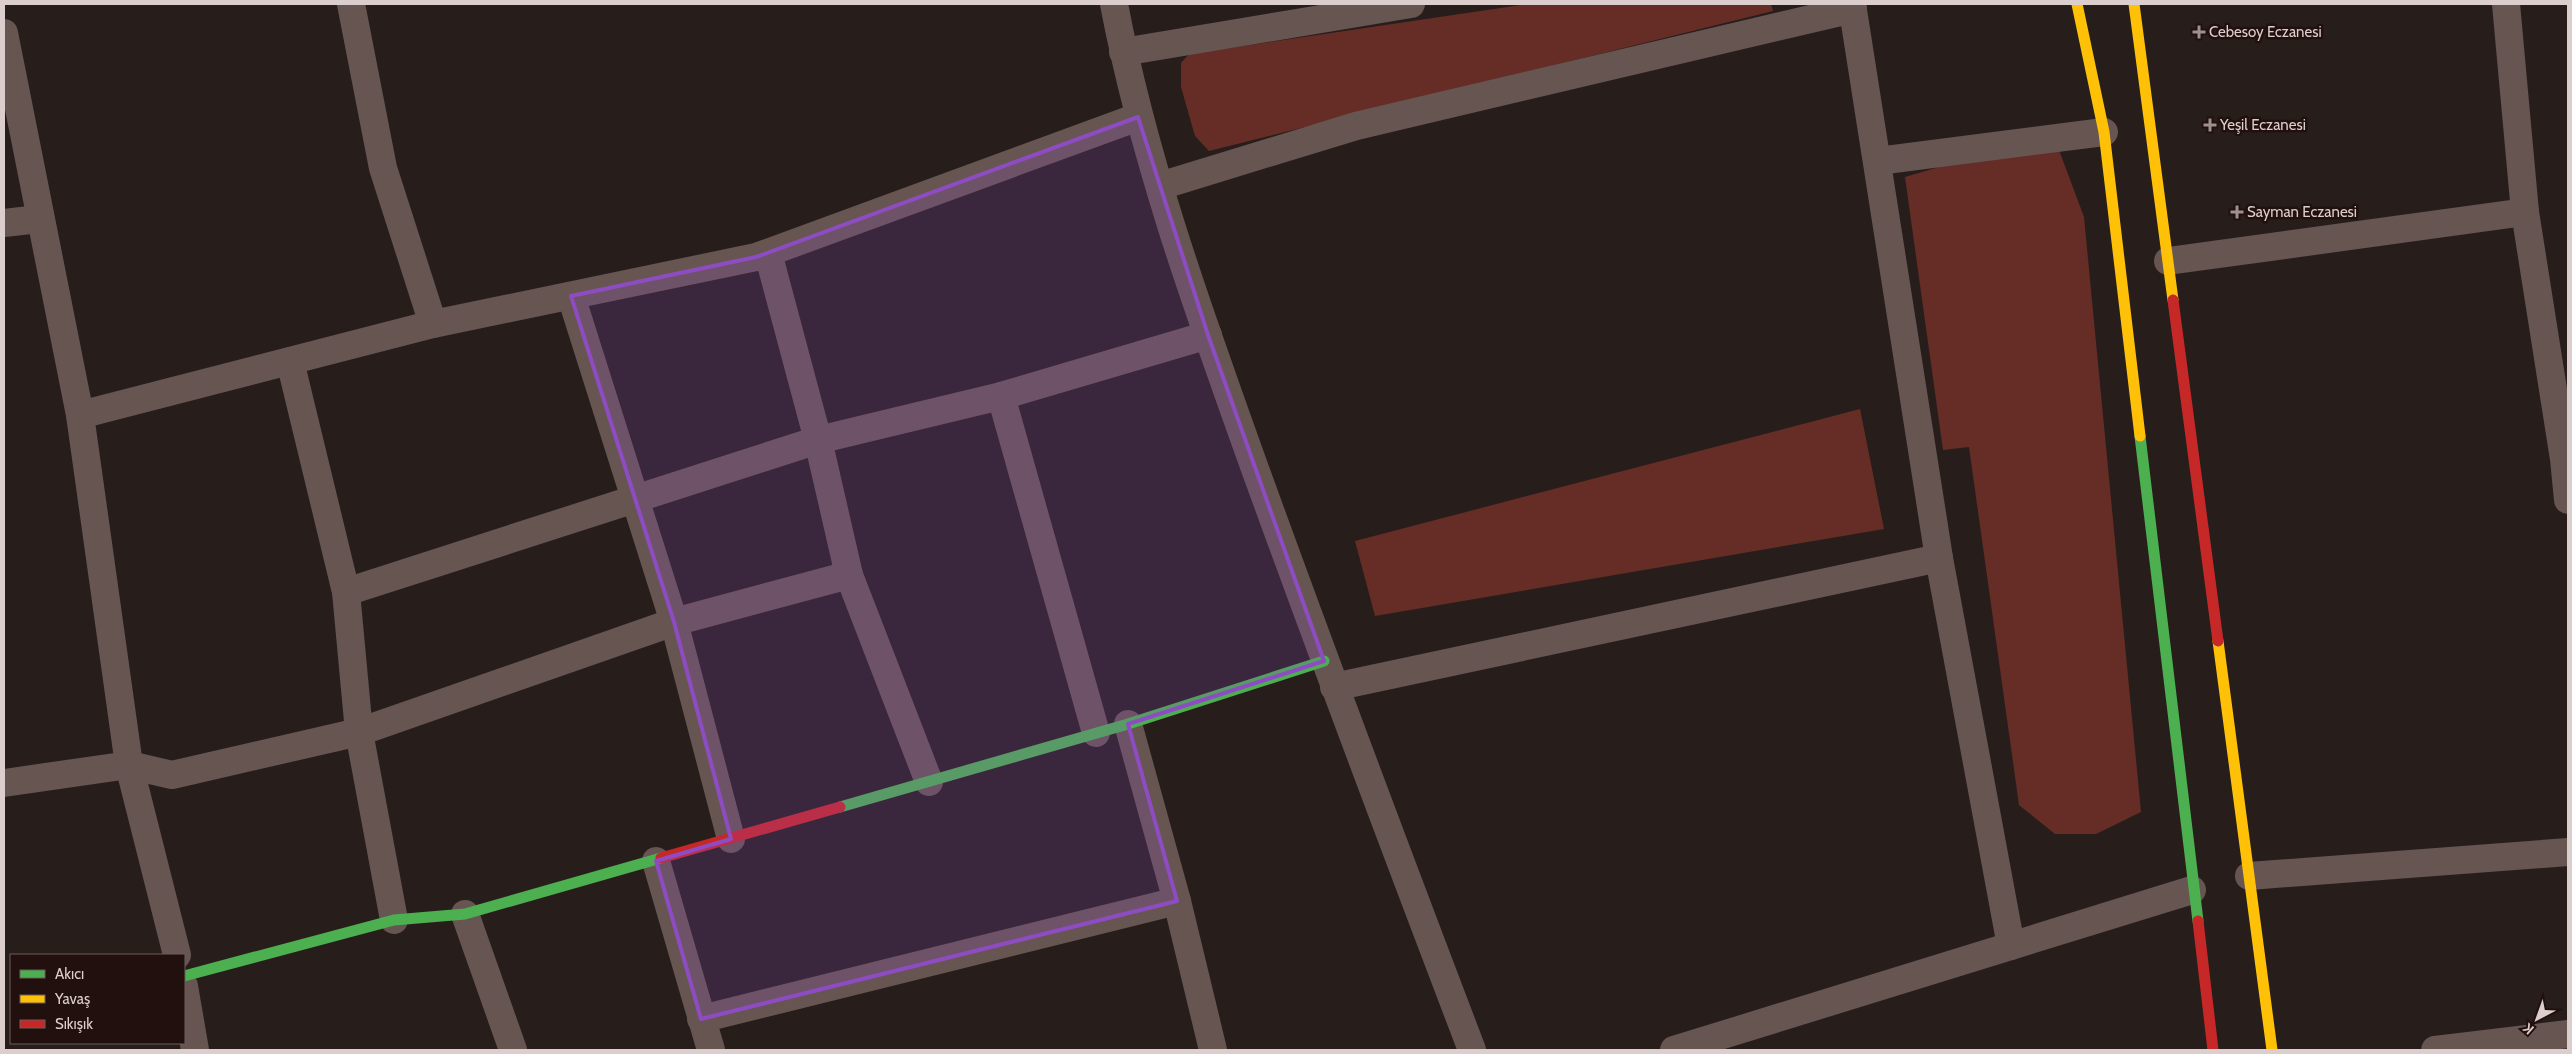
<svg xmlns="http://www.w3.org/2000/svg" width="2572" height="1054" font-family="Cabin,sans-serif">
<rect width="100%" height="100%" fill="#271e1c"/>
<g fill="#652d26">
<polygon points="1527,4 1771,4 1773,11 1209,151 1195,136 1181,87 1181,63 1189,54"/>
<polygon points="2028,141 2059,150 2084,217 2141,812 2096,834 2055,834 2019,805 1969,447 1943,450 1905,177"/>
<polygon points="1860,409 1884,529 1375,616 1355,541"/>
</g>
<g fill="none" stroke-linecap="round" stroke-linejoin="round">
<g stroke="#675552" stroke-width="28">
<polyline points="351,4 383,168 433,324"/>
<path d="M1114,4C1144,162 1200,315 1254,466C1325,662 1398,856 1472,1050"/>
<polyline points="1852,4 1939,558 2011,946"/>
<polyline points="2506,4 2525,212 2564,459 2568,500"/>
<polyline points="4,33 80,415 129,765 177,955"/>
<polyline points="1123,52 1411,4"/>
<polyline points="1878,161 2104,132"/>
<polyline points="1160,186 1356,126 1853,9"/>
<polyline points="4,223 39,219"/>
<polyline points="768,253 818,440 849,575 929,782"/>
<polyline points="2168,261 2525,212"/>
<polyline points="571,296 674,622 731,839"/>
<polyline points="290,361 346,592 359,732 394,920"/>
<polyline points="1001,396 1096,733"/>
<polyline points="80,415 433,324 756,257 1138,117"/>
<polyline points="346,592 818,440 1001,396 1208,335"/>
<polyline points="1334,687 1939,558"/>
<polyline points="1128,724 1177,901 1213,1050"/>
<polyline points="4,783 129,765 172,775 359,732 674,622 849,575"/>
<polyline points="656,861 711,1050"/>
<polyline points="2249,876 2568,852"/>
<polyline points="465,914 513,1050"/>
<polyline points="184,986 195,1050"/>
<polyline points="701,1019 1177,901"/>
<polyline points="1674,1050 2192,890"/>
<polyline points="2435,1050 2568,1034"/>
</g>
<g stroke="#4caf50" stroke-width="11">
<polyline points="2140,436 2198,921"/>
<polyline points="840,807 1128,724 1324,661"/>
<polyline points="184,976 394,920 465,914 661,858"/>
</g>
<g stroke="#ffc107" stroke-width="11">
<polyline points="2077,4 2104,132 2140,436"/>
<polyline points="2134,4 2173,300"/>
<polyline points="2218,641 2272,1050"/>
</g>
<g stroke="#c62828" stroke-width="11">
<polyline points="2173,300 2218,641"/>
<polyline points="661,858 840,807"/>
<polyline points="2198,921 2213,1050"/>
</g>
</g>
<path fill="#8e4cc2" fill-opacity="0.2" stroke="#8e4cc2" stroke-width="4" stroke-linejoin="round" d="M1138,117L1208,335L1324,661L1128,724L1177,901L701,1019L656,861L731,839L674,622L571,296L756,257Z"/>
<g fill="#9d908e" stroke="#22100e" stroke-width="2">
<path d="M2196.5 24.5h5v5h5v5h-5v5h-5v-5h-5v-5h5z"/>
<path d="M2207.5 117.5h5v5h5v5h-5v5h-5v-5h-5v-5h5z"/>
<path d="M2234.5 204.5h5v5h5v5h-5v5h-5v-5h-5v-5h5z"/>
</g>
<g text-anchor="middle" stroke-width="5" stroke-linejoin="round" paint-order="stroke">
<g font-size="15" fill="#dccecc" stroke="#22100e" text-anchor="start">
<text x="2209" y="37">Cebesoy Eczanesi</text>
<text x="2220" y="130">Yeşil Eczanesi</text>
<text x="2247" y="217">Sayman Eczanesi</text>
</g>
</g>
<rect width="2572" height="1054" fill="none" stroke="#dccecc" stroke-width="10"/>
<rect x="10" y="954" width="175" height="90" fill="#22100e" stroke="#6c5c5a"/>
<rect x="20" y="970" width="25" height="8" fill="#4caf50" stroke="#6c5c5a"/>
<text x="55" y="979" font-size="15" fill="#dccecc">Akıcı</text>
<rect x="20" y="995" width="25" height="8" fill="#ffc107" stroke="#6c5c5a"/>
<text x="55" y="1004" font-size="15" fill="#dccecc">Yavaş</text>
<rect x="20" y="1020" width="25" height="8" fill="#c62828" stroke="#6c5c5a"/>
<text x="55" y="1029" font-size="15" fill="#dccecc">Sıkışık</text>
<g transform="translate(2537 1019) rotate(221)" stroke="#22100e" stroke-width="4" paint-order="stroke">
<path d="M0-4L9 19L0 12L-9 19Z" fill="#dccecc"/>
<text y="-8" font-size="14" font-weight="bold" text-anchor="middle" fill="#dccecc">K</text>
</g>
</svg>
